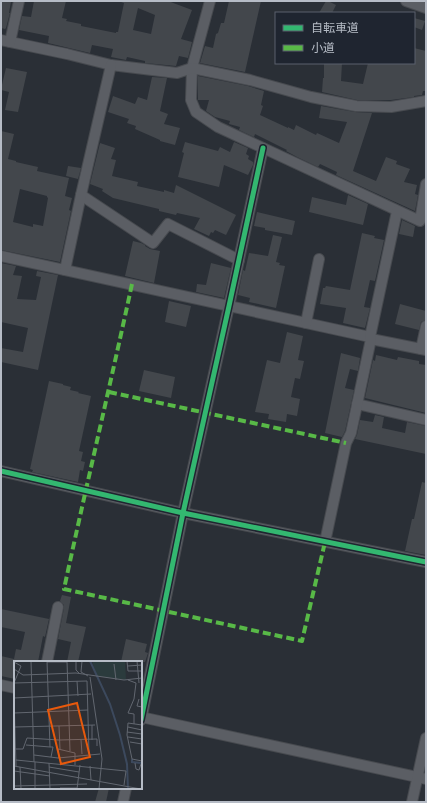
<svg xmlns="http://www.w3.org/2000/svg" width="427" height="803" font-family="Roboto,'Noto Sans JP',sans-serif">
<rect width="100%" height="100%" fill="#2a2f36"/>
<g fill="#43474c" fill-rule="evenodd">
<polygon points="1,1 11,1 9,13 10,13 6,28 5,29 1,28"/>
<path d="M34,1H66L62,18L67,19L66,21L81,24V26L116,33V32H118L124,3L121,2V1H168L192,10L181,39L192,42L188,58L179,56L176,66L145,63V61L127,57L126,60L111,57L113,49L92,45L90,53L48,43L49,36L19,30L22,16L31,17ZM138,8L155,15L151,34L133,30Z"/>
<polygon points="229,1 261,1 245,72 200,63 205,46 213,48 216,34 218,33 221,23 224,23"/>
<polygon points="326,1 328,1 336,5 332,13 319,13"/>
<polygon points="414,18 425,21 422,30 414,27"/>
<polygon points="414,48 426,51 426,91 423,91 422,95 414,96 414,97 391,100 357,100 322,92 323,78 324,78 324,63 342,63 341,81 363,84 368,63 414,63"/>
<polygon points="6,68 27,72 18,112 5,110 9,92 1,90 1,89"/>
<polygon points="198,76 248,86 264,91 261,105 263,106 260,115 288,128 288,127 294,130 296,125 316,135 317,133 339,143 347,122 319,118 321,106 355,112 372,113 353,171 376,181 386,157 397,161 396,164 410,169 404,182 417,185 415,194 418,195 415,211 336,175 337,172 320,164 318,167 297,157 286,151 287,150 255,134 254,137 239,130 240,127 229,124 230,121 215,117 206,111 209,100 198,100"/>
<polygon points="152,77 167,78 160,111 168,114 164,124 180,128 175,145 160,141 160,140 135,129 136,126 127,123 129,119 108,112 113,96 135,104 138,97 147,100"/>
<path d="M1,131L14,134L8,159L16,161V162L38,167L37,171L69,178L65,196L72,198L69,210L71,211L60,262L1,250ZM20,189L47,196V197L48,198L43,226L33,224V227L13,222Z"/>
<polygon points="185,142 218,151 220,147 230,152 234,142 248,148 246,154 249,156 248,159 253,162 253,165 248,175 224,165 219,187 178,177 184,153 182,152"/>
<polygon points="100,143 115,148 111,159 116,160 112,176 138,182 137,186 164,192 164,190 174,193 176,185 236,215 226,235 215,230 213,233 211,232 209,236 194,229 200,218 177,213 176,215 159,211 159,209 113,198 102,191 103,189 90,184"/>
<polygon points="68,166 81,168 78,179 66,176"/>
<polygon points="348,195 368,204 363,225 309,212 312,197 346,205"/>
<polygon points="257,212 295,221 292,235 265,230 265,228 254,226"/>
<polygon points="402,220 415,226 413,237 399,234"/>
<polygon points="362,233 375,236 374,238 384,240 375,281 370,280 364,307 370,308 365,328 343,323 346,308 320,304 323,288 325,288 326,286 350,290"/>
<polygon points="273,235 282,237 276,262 280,263 279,265 285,266 276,308 249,302 250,298 238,295 243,270 245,271 249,253 268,256"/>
<polygon points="133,241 141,243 145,245 145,246 150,249 160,251 154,283 125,276"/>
<polygon points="1,263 16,266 13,275 22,276 17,299 36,300 41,277 36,276 37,271 58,275 38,370 1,362 1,348 23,352 28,328 1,322"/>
<polygon points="211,263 231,268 224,298 196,292 197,284 206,285"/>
<polygon points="169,301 191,306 186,327 165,322"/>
<polygon points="400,304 426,311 426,320 421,322 419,330 395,324"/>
<polygon points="287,332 303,336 298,360 304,361 300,379 295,378 291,397 300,399 297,416 287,414 286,422 268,419 269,414 255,412 267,360 280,363"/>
<polygon points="341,353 360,358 358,371 350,369 345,388 354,390 345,431 342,437 325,433"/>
<polygon points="376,355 397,360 398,357 419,361 419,364 426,365 426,413 365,398 373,360 375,361"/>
<polygon points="144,370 175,377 171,398 139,391"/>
<polygon points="49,381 63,384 63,385 71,387 70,390 79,392 78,393 91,396 79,451 83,452 81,461 85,462 83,471 80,470 78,482 32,472 33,470 30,469"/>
<polygon points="375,415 384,417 382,428 405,433 407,422 426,426 426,454 355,439 357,435 360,420 373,422"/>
<polygon points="422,482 426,483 426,555 405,551 412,519 414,519"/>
<polygon points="62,595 71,597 66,623 86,627 78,662 67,662 71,642 58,639 64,608 64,605 60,601"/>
<polygon points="1,609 49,619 45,637 43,636 38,662 15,662 15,679 1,676 1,656 14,659 16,649 21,650 25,632 1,627"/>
<polygon points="126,639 147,644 145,652 148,653 145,662 121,662"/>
<polygon points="99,788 109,788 106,802 95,802"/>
</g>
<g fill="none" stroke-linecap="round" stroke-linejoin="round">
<g stroke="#474a4f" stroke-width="12">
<g id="minor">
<polyline points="210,1 192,68 191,100 196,112 218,127 420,221 426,184"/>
<polyline points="406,1 426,8"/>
<polyline points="1,40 67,54 111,65 177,73 192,68 250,80 311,97 356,106 391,107 426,101"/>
<polyline points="10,42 19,1"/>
<polyline points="81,195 153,243 168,224 239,260"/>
<polyline points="1,256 370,337"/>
<polyline points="65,270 81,195 111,65"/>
<polyline points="306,323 319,259"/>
<polyline points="371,339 426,350"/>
<polyline points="421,349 426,326"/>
<polyline points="357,404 426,420"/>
<polyline points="1,471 183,513 426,562"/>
<polyline points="325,542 346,443 351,433 371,339 370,337 397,211"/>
<polyline points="47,662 58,607"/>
<polyline points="1,685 15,688"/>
<polyline points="141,717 426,779"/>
<polyline points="141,720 183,513 229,306 263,148"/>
<polyline points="123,802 126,788"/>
<polyline points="412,802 426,738"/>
</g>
</g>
<use href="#minor" stroke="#5b5e64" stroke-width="10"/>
<g stroke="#58b947" stroke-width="4" stroke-dasharray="8 4" stroke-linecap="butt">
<path d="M132,284C110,386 86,487 64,589L302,641L325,542"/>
<polyline points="109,392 346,443"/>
</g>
<g stroke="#1f2530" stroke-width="8">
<g id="cycleway">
<polyline points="1,471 183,513 426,562"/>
<polyline points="141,720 183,513 229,306 263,148"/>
</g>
</g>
<use href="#cycleway" stroke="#33b770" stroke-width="5"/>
</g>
<g transform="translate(14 661)">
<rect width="128" height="128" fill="#2a2f36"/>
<path d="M78,0H111L112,19L83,15Z" fill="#2b3b3d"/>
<path fill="none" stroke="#3c495d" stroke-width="2" d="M76,0L96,43L106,74L113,103L114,128M118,98V101L127,102M128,107V122"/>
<path fill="none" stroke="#626770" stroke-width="1" d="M17,0L20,101M33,0L36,86H39L37,96M53,0L56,90M62,0V9L65,12M68,0L67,11L74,15M113,0L114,10H128M123,0L125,22M0,1L7,5L0,22M33,1H53M100,3L102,19M114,5L128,4M0,8L9,14L62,12L110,19L128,17M76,16L88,98L85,128M114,19L122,22L120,38L114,52L120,53V63M63,20L64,35M0,22L73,20L75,93M0,35L2,105M0,37L77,33M125,38L123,45L128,46M0,52L74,49M78,64V79M128,64L114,62L113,74L118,98L128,100M45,65L46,88M1,66L81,64M114,66L128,69M113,71L128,73M114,76L128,78M45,79L83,78V85M67,79L68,93M116,81L128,83M12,84L36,86M2,88H9L13,77L45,79M20,94L44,97L86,93M45,97L44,88L61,92V104M2,99L112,110L110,124M21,101V128M35,102L36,128M121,102L122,108L125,109L127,103M0,105L127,128M76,105L77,119M6,106L7,128M35,106L65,111M0,110L36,115M0,125L73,123M46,127H63M63,128L66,104"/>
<path fill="#e8590c" fill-opacity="0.15" stroke="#e8590c" stroke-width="2" d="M63,42L76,96L47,103L34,49Z"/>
<rect width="128" height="128" fill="none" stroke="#b6bcc6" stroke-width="2"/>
</g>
<rect width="427" height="803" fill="none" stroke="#b6bcc6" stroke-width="4"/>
<rect x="275" y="12" width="140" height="52" fill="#1f2530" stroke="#5b616c"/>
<rect x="283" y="25" width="20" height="6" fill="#33b770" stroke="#5b616c"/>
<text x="311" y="32" font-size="12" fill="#b6bcc6">自転車道</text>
<rect x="283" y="45" width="20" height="6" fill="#58b947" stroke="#5b616c"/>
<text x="311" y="52" font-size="12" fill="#b6bcc6">小道</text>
</svg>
